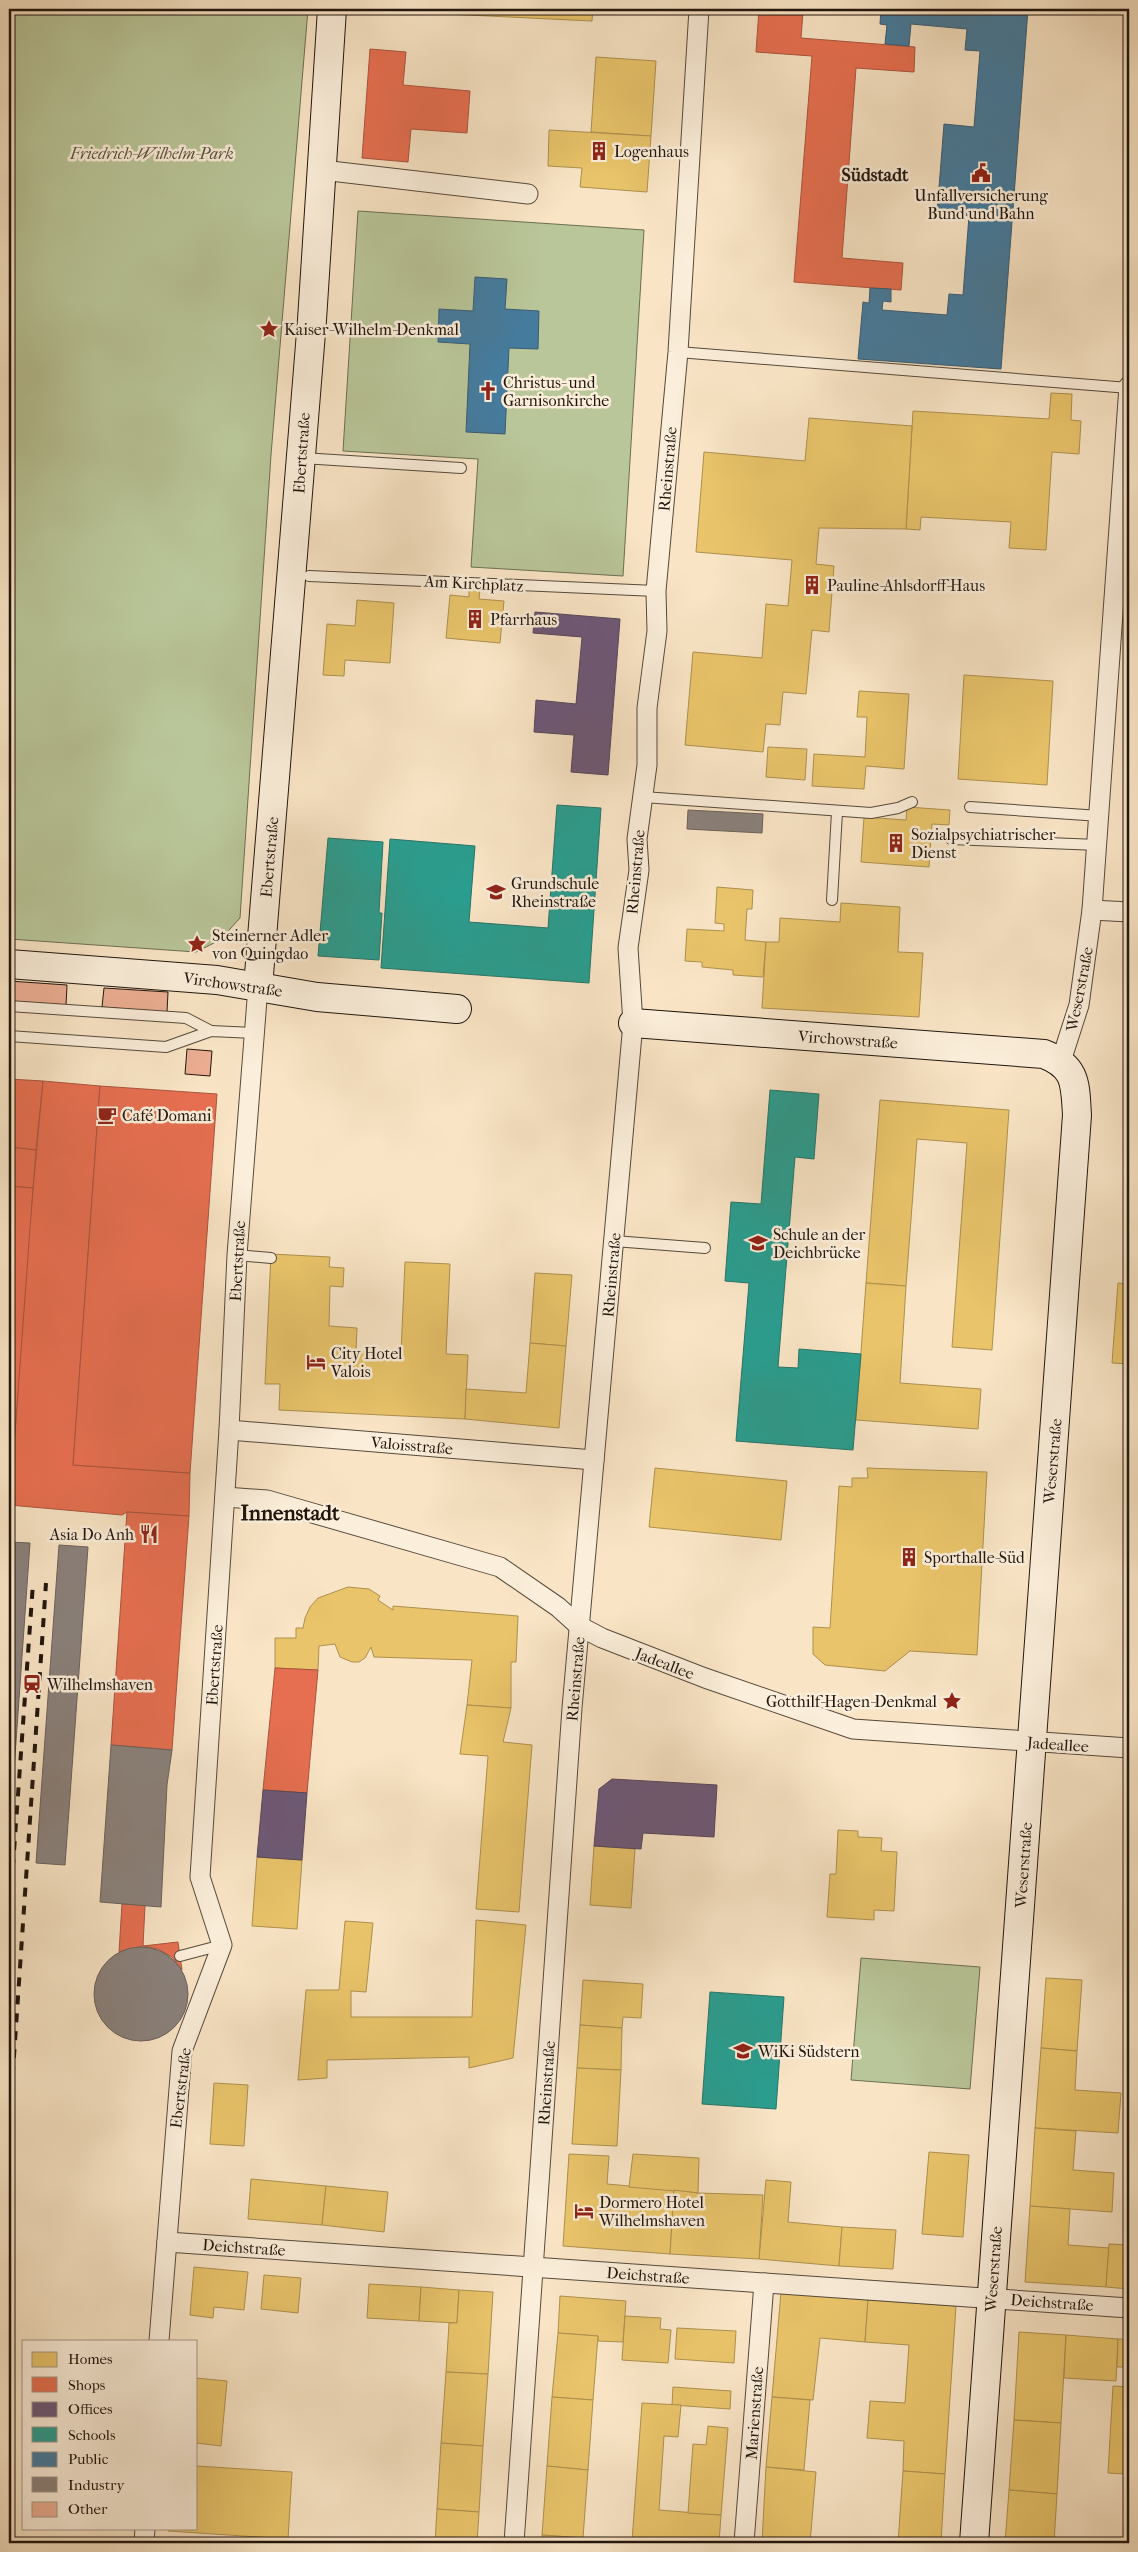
<svg xmlns="http://www.w3.org/2000/svg" width="1138" height="2552" font-family="'IM FELL French Canon',serif">
<rect width="100%" height="100%" fill="#f9e5c6"/>
<filter id="stains"><feTurbulence type="fractalNoise" baseFrequency=".004" numOctaves="4"/><feColorMatrix values="0 0 0 0 .2 0 0 0 0 .09 0 0 0 0 .02 0 0 0 .5 -.17"/></filter>
<radialGradient id="worn" r=".72"><stop offset=".6" stop-color="#630" stop-opacity="0"/><stop offset="1" stop-color="#630" stop-opacity=".3"/></radialGradient>
<g fill="#b9c699" stroke="#6c6e53">
<polygon points="9,9 308,9 271,455 240,918 220,940 196,952 9,939"/>
<polygon points="358,211 644,230 623,576 471,567 478,459 343,451"/>
<polygon points="861,1958 980,1967 970,2089 851,2080"/>
</g>
<g fill="#e9c46a" stroke="#ad904e">
<polygon points="427,9 593,9 592,21 426,13"/>
<polygon points="596,57 656,61 651,136 591,132"/>
<polygon points="549,130 651,136 647,192 580,187 582,168 548,166"/>
<polygon points="1051,393 1072,394 1071,420 1081,421 1079,454 1052,452 1046,550 1009,548 1011,522 921,517 920,530 906,529 913,411 1049,419"/>
<polygon points="809,418 912,426 906,529 819,528 816,564 834,566 829,632 812,630 806,694 783,692 780,725 766,724 763,752 685,745 693,652 762,658 766,604 788,606 792,560 696,552 704,452 805,461"/>
<polygon points="469,588 480,589 479,599 504,601 500,643 446,638 450,595 469,597"/>
<polygon points="357,600 394,603 390,663 345,660 344,676 323,675 327,624 355,626"/>
<polygon points="964,675 1053,681 1047,785 958,779"/>
<polygon points="859,691 909,694 904,769 866,766 864,789 812,786 814,754 865,757 867,717 857,717"/>
<polygon points="768,747 807,749 805,780 766,777"/>
<polygon points="907,807 950,810 949,825 932,824 929,867 861,862 864,817 906,820"/>
<polygon points="717,887 753,890 752,909 747,909 745,940 766,942 763,977 733,975 733,970 702,967 702,962 685,961 687,929 724,931 724,924 715,923"/>
<polygon points="841,903 900,907 898,952 923,953 919,1017 762,1008 766,942 779,942 780,918 840,922"/>
<polygon points="880,1100 1009,1110 992,1350 952,1347 967,1143 917,1139 906,1286 866,1283"/>
<polygon points="271,1254 330,1257 329,1267 344,1268 343,1287 330,1286 329,1326 357,1328 356,1351 401,1353 405,1262 450,1264 446,1354 468,1355 465,1419 279,1410 280,1384 265,1384"/>
<polygon points="535,1273 572,1275 566,1346 530,1343"/>
<polygon points="866,1283 906,1286 900,1383 981,1389 978,1429 856,1420"/>
<polygon points="1118,1283 1129,1284 1129,1364 1112,1363"/>
<polygon points="530,1343 566,1346 559,1428 465,1419 466,1389 526,1393"/>
<polygon points="655,1468 787,1481 781,1540 649,1527"/>
<polygon points="867,1468 987,1472 977,1655 910,1651 885,1671 825,1665 813,1654 813,1627 830,1628 839,1486 852,1487 852,1478 868,1478"/>
<polygon points="348,1587 369,1589 380,1596 378,1600 393,1610 393,1606 518,1616 516,1662 511,1662 511,1708 467,1705 472,1660 374,1657 371,1647 365,1658 359,1662 352,1662 340,1657 335,1644 319,1646 318,1670 275,1668 275,1638 296,1638 296,1628 303,1628 305,1618 310,1607 318,1598"/>
<polygon points="467,1705 511,1708 503,1742 532,1745 519,1912 476,1909 488,1756 460,1754"/>
<polygon points="838,1830 858,1831 858,1837 882,1838 881,1851 897,1852 894,1911 874,1910 874,1920 827,1917 830,1874 836,1874"/>
<polygon points="594,1846 635,1849 631,1908 590,1905"/>
<polygon points="257,1857 302,1860 297,1929 252,1926"/>
<polygon points="476,1920 526,1925 513,2058 469,2068 469,2057 327,2060 327,2078 298,2080 306,1990 339,1990 345,1921 373,1923 366,1992 351,1991 351,2017 472,2017"/>
<polygon points="1046,1978 1082,1980 1077,2051 1041,2048"/>
<polygon points="583,1980 643,1984 641,2018 623,2017 622,2028 580,2025"/>
<polygon points="580,2025 622,2028 621,2070 577,2068"/>
<polygon points="1041,2048 1077,2051 1075,2090 1121,2093 1118,2133 1035,2128"/>
<polygon points="577,2068 621,2070 617,2146 572,2144"/>
<polygon points="214,2083 248,2085 244,2146 210,2144"/>
<polygon points="1035,2128 1076,2131 1073,2170 1114,2173 1112,2212 1030,2206"/>
<polygon points="929,2152 969,2155 963,2237 922,2234"/>
<polygon points="569,2154 609,2156 607,2184 674,2190 670,2254 563,2246"/>
<polygon points="633,2154 699,2158 698,2193 629,2187"/>
<polygon points="251,2179 326,2186 322,2225 248,2219"/>
<polygon points="766,2180 791,2182 788,2222 842,2227 839,2266 759,2259"/>
<polygon points="326,2186 388,2192 384,2232 322,2225"/>
<polygon points="674,2190 698,2193 763,2195 759,2259 670,2254"/>
<polygon points="1030,2206 1070,2209 1068,2245 1109,2248 1106,2287 1025,2282"/>
<polygon points="842,2227 896,2230 893,2269 839,2266"/>
<polygon points="1109,2244 1129,2245 1129,2289 1106,2287"/>
<polygon points="194,2267 248,2272 244,2310 214,2307 213,2318 190,2315"/>
<polygon points="264,2275 301,2278 298,2313 261,2309"/>
<polygon points="369,2284 421,2287 419,2321 367,2318"/>
<polygon points="421,2287 459,2290 457,2323 419,2321"/>
<polygon points="459,2290 493,2292 488,2374 446,2372 449,2323 457,2323"/>
<polygon points="781,2292 868,2300 865,2342 820,2338 813,2400 772,2397"/>
<polygon points="560,2296 626,2301 623,2342 598,2341 598,2336 558,2333"/>
<polygon points="868,2300 956,2306 945,2474 903,2471 904,2441 867,2438 870,2401 905,2403 909,2345 865,2342"/>
<polygon points="625,2316 661,2318 660,2329 671,2330 668,2363 622,2360"/>
<polygon points="677,2328 736,2331 734,2363 675,2359"/>
<polygon points="1019,2332 1066,2335 1061,2423 1014,2420"/>
<polygon points="558,2333 598,2336 593,2400 552,2397"/>
<polygon points="1066,2335 1118,2339 1116,2381 1064,2378"/>
<polygon points="1118,2339 1129,2339 1129,2367 1117,2367"/>
<polygon points="446,2372 488,2374 483,2446 441,2443"/>
<polygon points="196,2378 227,2381 221,2446 196,2443"/>
<polygon points="1113,2386 1129,2387 1126,2474 1108,2473"/>
<polygon points="673,2387 731,2391 730,2409 672,2405"/>
<polygon points="552,2397 593,2400 588,2470 547,2466"/>
<polygon points="772,2397 810,2400 804,2470 766,2467"/>
<polygon points="642,2403 681,2405 678,2437 664,2436 659,2510 721,2515 719,2543 632,2541"/>
<polygon points="1014,2420 1061,2423 1057,2494 1009,2490"/>
<polygon points="708,2426 728,2428 721,2515 688,2513 693,2444 706,2445"/>
<polygon points="441,2443 483,2446 479,2512 437,2509"/>
<polygon points="196,2466 292,2472 288,2539 168,2531 169,2528 196,2528"/>
<polygon points="547,2466 588,2470 583,2538 542,2535"/>
<polygon points="766,2467 816,2472 810,2543 762,2542"/>
<polygon points="903,2471 945,2474 941,2543 898,2543"/>
<polygon points="1009,2490 1057,2494 1054,2543 1005,2543"/>
<polygon points="437,2509 479,2512 477,2543 435,2543"/>
<polygon points="542,2535 583,2538 582,2543 542,2543"/>
</g>
<g fill="#e76f51" stroke="#ab543d">
<polygon points="759,9 803,12 801,38 915,47 914,72 856,68 842,258 903,263 901,290 794,282 812,56 756,52"/>
<polygon points="370,49 406,52 403,85 470,91 467,133 411,129 408,162 362,158"/>
<polygon points="9,1079 43,1081 36,1150 9,1147"/>
<polygon points="43,1081 100,1086 73,1465 190,1473 189,1516 127,1512 122,1515 9,1505 9,1460 13,1460 29,1233"/>
<polygon points="100,1086 217,1094 190,1473 73,1465"/>
<polygon points="9,1147 36,1150 33,1188 9,1186"/>
<polygon points="9,1186 33,1188 13,1460 9,1460"/>
<polygon points="127,1512 189,1516 172,1750 111,1745"/>
<polygon points="275,1668 318,1670 307,1793 263,1790"/>
<polygon points="122,1904 145,1905 143,1946 119,1952"/>
<polygon points="178,1942 182,1970 172,1957 158,1949 143,1946"/>
</g>
<g fill="#6d597a" stroke="#564559">
<polygon points="368,9 414,9 414,13 368,11"/>
<polygon points="535,612 620,619 608,775 571,772 574,735 534,732 536,700 576,704 582,637 533,633"/>
<polygon points="612,1779 717,1785 714,1837 643,1833 641,1849 594,1846 599,1789"/>
<polygon points="263,1790 307,1793 302,1860 257,1857"/>
</g>
<g fill="#2a9d8f" stroke="#277468">
<polygon points="557,805 601,808 589,983 381,968 390,839 475,846 469,922 548,928"/>
<polygon points="328,838 383,842 379,913 382,913 379,960 318,956"/>
<polygon points="770,1090 819,1094 814,1159 795,1157 778,1367 798,1368 799,1349 861,1354 853,1450 736,1441 749,1283 725,1281 731,1202 761,1204"/>
<polygon points="710,1992 784,1997 776,2109 702,2104"/>
</g>
<g fill="#457b9d" stroke="#3a5c72">
<polygon points="881,9 1028,9 1001,369 858,359 863,302 869,303 870,288 891,289 891,302 883,301 882,310 947,315 949,294 963,295 969,216 937,213 944,124 974,127 980,51 965,50 967,29 911,24 909,46 885,44 887,25 880,24"/>
<polygon points="475,277 507,279 505,309 539,311 538,349 509,348 505,434 466,432 470,344 438,342 439,309 473,311"/>
</g>
<g fill="#8a817c" stroke="#6a615b">
<polygon points="688,810 763,814 762,833 687,829"/>
<polygon points="9,1542 30,1543 9,1841"/>
<polygon points="59,1545 88,1547 65,1865 36,1863"/>
<polygon points="111,1745 172,1750 167,1785 161,1907 100,1902"/>
<circle cx="141" cy="1994" r="47"/>
</g>
<g fill="#edae93" stroke="#20150d">
<polygon points="9,981 67,985 66,1005 9,1001"/>
<polygon points="104,988 168,992 167,1012 102,1007"/>
<polygon points="187,1049 212,1051 210,1076 185,1074"/>
</g>
<g fill="none" stroke-linecap="round" stroke-linejoin="round">
<g stroke="#56493b" stroke-width="12">
<g id="lane">
<polyline points="678,352 1129,388"/>
<polyline points="302,458 461,468"/>
<polyline points="309,576 656,591"/>
<polyline points="643,797 871,813 898,808 912,802"/>
<polyline points="970,807 1100,816"/>
<polyline points="951,839 1098,845"/>
<polyline points="832,900 837,812"/>
<polyline points="9,1006 186,1018 211,1031"/>
<polyline points="9,1036 166,1047 211,1031 254,1033"/>
<polyline points="614,1241 705,1248"/>
<polyline points="237,1255 271,1258"/>
<polyline points="180,1956 222,1945"/>
</g>
</g>
<g stroke="#56493b" stroke-width="21">
<g id="street">
<polyline points="322,170 528,194"/>
<polyline points="1092,910 1129,912"/>
<polyline points="1061,1061 1079,1005 1092,910 1129,386"/>
<polyline points="229,1430 594,1460"/>
<polyline points="225,1497 267,1500 500,1567 558,1607 579,1626 602,1638 705,1678 853,1729 1129,1748"/>
<polyline points="167,2242 1129,2308"/>
<polyline points="159,2341 182,2051 222,1945 200,1877 229,1430 237,1255 258,987"/>
<polyline points="144,2543 145,2528"/>
<polyline points="514,2543 572,1708 633,1023 628,948 639,870 637,839 647,765 647,708 657,631 656,591 678,352 699,9"/>
<polyline points="744,2543 764,2283"/>
</g>
</g>
<g stroke="#20150d" stroke-width="30">
<g id="secondary">
<polyline points="9,964 217,980 317,997 457,1009"/>
<polyline points="258,987 312,320 332,9"/>
<path d="M633,1023L1044,1054C1077,1067 1075,1084 1077,1115L974,2543"/>
</g>
</g>
<use href="#lane" stroke="#fbeeda" stroke-width="10"/>
<use href="#street" stroke="#fbeeda" stroke-width="19"/>
<use href="#secondary" stroke="#fbeeda" stroke-width="28"/>
<g stroke="#20150d" stroke-width="4" stroke-dasharray="9 9" stroke-linecap="butt">
<polyline points="9,1922 33,1583"/>
<polyline points="9,2130 46,1583"/>
</g>
</g>
<defs>
<g id="building-bare" transform="scale(1.5)"><path d="M-4-6H4V6H1V3H-1V6H-4ZM-2.5-4.3h1.7v1.8h-1.7ZM.8-4.3h1.7v1.8H.8ZM-2.5-1h1.7V.8h-1.7ZM.8-1h1.7V.8H.8Z" fill="#8f2418" stroke="#fbeeda" stroke-width="2.5" paint-order="stroke"/></g>
<g id="civic-bare" transform="scale(1.5)"><path d="M-.6-6.5H3V-4.5H.6V-3L4-1V1h2V6H-6V1h2V-1L-.6-3ZM-1.2 2.5V6h2.4V2.5Z" fill="#8f2418" stroke="#fbeeda" stroke-width="2.5" paint-order="stroke"/></g>
<g id="sight-bare" transform="scale(1.5)"><path d="M0-6L1.8-2.2L6-1.7L2.9 1.2L3.7 5.4L0 3.3L-3.7 5.4L-2.9 1.2L-6-1.7L-1.8-2.2Z" fill="#8f2418" stroke="#fbeeda" stroke-width="2.5" paint-order="stroke"/></g>
<g id="church-bare" transform="scale(1.5)"><path d="M-1.2-6h2.4v3.5h3.3v2.4h-3.3V6h-2.4V-.1h-3.3v-2.4h3.3Z" fill="#8f2418" stroke="#fbeeda" stroke-width="2.5" paint-order="stroke"/></g>
<g id="school-bare" transform="scale(1.5)"><path d="M0-5L7-2L0 1L-7-2ZM-4 1L0 2.5L4 1V4Q0 6-4 4Z" fill="#8f2418" stroke="#fbeeda" stroke-width="2.5" paint-order="stroke"/></g>
<g id="cafe-bare" transform="scale(1.5)"><path d="M-5.5-4.5H6V0H3Q3 3.5 0 3.5H-2.5Q-5.5 3.5-5.5 0ZM3-3.2v2h1.7v-2ZM-6 4.5H4V6H-6Z" fill="#8f2418" stroke="#fbeeda" stroke-width="2.5" paint-order="stroke"/></g>
<g id="hotel-bare" transform="scale(1.5)"><path d="M-6-4.5h1.5V1H6V5H4.5V3h-9V5H-6ZM-4 0a1.8 1.8 0 1 1 3.6 0ZM.5 0V-2.5h3Q6-2.5 6 0Z" fill="#8f2418" stroke="#fbeeda" stroke-width="2.5" paint-order="stroke"/></g>
<g id="restaurant-bare" transform="scale(1.5)"><path d="M-5-6h1v4h1v-4h1v4h1v-4h1v5L-1.5 .5V6h-2V.5L-5-1ZM5-6V6H3V1.5H1.5Q1.5-4 5-6Z" fill="#8f2418" stroke="#fbeeda" stroke-width="2.5" paint-order="stroke"/></g>
<g id="station-bare" transform="scale(1.5)"><path d="M-3-6H3Q5-6 5-4V2Q5 4 3 4L4.5 6H3L1.5 4h-3L-3 6H-4.5L-3 4Q-5 4-5 2V-4Q-5-6-3-6ZM-3.5-4v3h7v-3ZM-3.5 1v1.5H-2V1ZM2 1v1.5H3.5V1Z" fill="#8f2418" stroke="#fbeeda" stroke-width="2.5" paint-order="stroke"/></g>
</defs>
<g fill-rule="evenodd">
<use href="#building-bare" x="599" y="151"/>
<use href="#civic-bare" x="981" y="173"/>
<use href="#sight-bare" x="269" y="329"/>
<use href="#church-bare" x="488" y="391"/>
<use href="#building-bare" x="812" y="585"/>
<use href="#building-bare" x="475" y="619"/>
<use href="#building-bare" x="896" y="843"/>
<use href="#school-bare" x="496" y="892"/>
<use href="#sight-bare" x="197" y="944"/>
<use href="#cafe-bare" x="107" y="1115"/>
<use href="#school-bare" x="758" y="1243"/>
<use href="#hotel-bare" x="316" y="1362"/>
<use href="#restaurant-bare" x="149" y="1534"/>
<use href="#building-bare" x="909" y="1557"/>
<use href="#station-bare" x="32" y="1684"/>
<use href="#sight-bare" x="952" y="1701"/>
<use href="#school-bare" x="743" y="2051"/>
<use href="#hotel-bare" x="584" y="2211"/>
</g>
<g text-anchor="middle" stroke-width="5" stroke-linejoin="round" paint-order="stroke">
<g font-size="16" fill="#20150d" stroke="#fbeeda" text-anchor="start">
<text x="614" y="157">Logenhaus</text>
<text x="981" y="201" text-anchor="middle">Unfallversicherung<tspan x="981" dy="18">Bund und Bahn</tspan></text>
<text x="284" y="335">Kaiser-Wilhelm-Denkmal</text>
<text x="503" y="388">Christus- und<tspan x="503" dy="18">Garnisonkirche</tspan></text>
<text x="827" y="591">Pauline-Ahlsdorff-Haus</text>
<text x="490" y="625">Pfarrhaus</text>
<text x="911" y="840">Sozialpsychiatrischer<tspan x="911" dy="18">Dienst</tspan></text>
<text x="511" y="889">Grundschule<tspan x="511" dy="18">Rheinstraße</tspan></text>
<text x="212" y="941">Steinerner Adler<tspan x="212" dy="18">von Quingdao</tspan></text>
<text x="122" y="1121">Café Domani</text>
<text x="773" y="1240">Schule an der<tspan x="773" dy="18">Deichbrücke</tspan></text>
<text x="331" y="1359">City Hotel<tspan x="331" dy="18">Valois</tspan></text>
<text x="134" y="1540" text-anchor="end">Asia Do Anh</text>
<text x="924" y="1563">Sporthalle-Süd</text>
<text x="47" y="1690">Wilhelmshaven</text>
<text x="937" y="1707" text-anchor="end">Gotthilf-Hagen-Denkmal</text>
<text x="758" y="2057">WiKi Südstern</text>
<text x="599" y="2208">Dormero Hotel<tspan x="599" dy="18">Wilhelmshaven</tspan></text>
</g>
<g font-size="16" font-style="italic" fill="#56533e" stroke="#fbeeda">
<text x="152" y="159">Friedrich-Wilhelm-Park</text>
</g>
<g font-size="16" fill="#20150d" stroke="#fbeeda">
<text transform="translate(301 453) rotate(-86)" y="6">Ebertstraße</text>
<text transform="translate(667 469) rotate(-85)" y="6">Rheinstraße</text>
<text transform="translate(474 583) rotate(3)" y="6">Am Kirchplatz</text>
<text transform="translate(269 857) rotate(-85)" y="6">Ebertstraße</text>
<text transform="translate(635 872) rotate(-85)" y="6">Rheinstraße</text>
<text transform="translate(233 984) rotate(8)" y="6">Virchowstraße</text>
<text transform="translate(1079 989) rotate(-79)" y="6">Weserstraße</text>
<text transform="translate(848 1039) rotate(4)" y="6">Virchowstraße</text>
<text transform="translate(237 1261) rotate(-87)" y="6">Ebertstraße</text>
<text transform="translate(611 1275) rotate(-85)" y="6">Rheinstraße</text>
<text transform="translate(412 1445) rotate(5)" y="6">Valoisstraße</text>
<text transform="translate(1052 1461) rotate(-85)" y="6">Weserstraße</text>
<text transform="translate(665 1663) rotate(21)" y="6">Jadeallee</text>
<text transform="translate(214 1665) rotate(-86)" y="6">Ebertstraße</text>
<text transform="translate(575 1679) rotate(-85)" y="6">Rheinstraße</text>
<text transform="translate(1058 1744) rotate(4)" y="6">Jadeallee</text>
<text transform="translate(1023 1865) rotate(-86)" y="6">Weserstraße</text>
<text transform="translate(546 2083) rotate(-86)" y="6">Rheinstraße</text>
<text transform="translate(180 2088) rotate(-83)" y="6">Ebertstraße</text>
<text transform="translate(244 2247) rotate(4)" y="6">Deichstraße</text>
<text transform="translate(993 2269) rotate(-86)" y="6">Weserstraße</text>
<text transform="translate(648 2275) rotate(4)" y="6">Deichstraße</text>
<text transform="translate(1052 2302) rotate(4)" y="6">Deichstraße</text>
<text transform="translate(754 2413) rotate(-86)" y="6">Marienstraße</text>
</g>
<g font-size="18" font-weight="bold" fill="#20150d" stroke="#fbeeda">
<text x="875" y="181">Südstadt</text>
</g>
<g font-size="21" font-weight="bold" fill="#20150d" stroke="#fbeeda">
<text x="290" y="1520">Innenstadt</text>
</g>
</g>
<rect width="1138" height="2552" fill="none" stroke="#f9e5c6" stroke-width="30"/>
<rect x="10" y="10" width="1118" height="2532" fill="none" stroke="#20150d" stroke-width="2.5"/>
<rect x="15" y="15" width="1108" height="2522" fill="none" stroke="#20150d"/>
<rect x="22" y="2340" width="175" height="190" fill="#fbeeda" stroke="#a39788"/>
<rect x="32" y="2352" width="25" height="15" fill="#e9c46a" stroke="#a39788"/>
<text x="68" y="2364" font-size="15" fill="#20150d">Homes</text>
<rect x="32" y="2377" width="25" height="15" fill="#e76f51" stroke="#a39788"/>
<text x="68" y="2390" font-size="15" fill="#20150d">Shops</text>
<rect x="32" y="2402" width="25" height="15" fill="#6d597a" stroke="#a39788"/>
<text x="68" y="2414" font-size="15" fill="#20150d">Offices</text>
<rect x="32" y="2427" width="25" height="15" fill="#2a9d8f" stroke="#a39788"/>
<text x="68" y="2440" font-size="15" fill="#20150d">Schools</text>
<rect x="32" y="2452" width="25" height="15" fill="#457b9d" stroke="#a39788"/>
<text x="68" y="2464" font-size="15" fill="#20150d">Public</text>
<rect x="32" y="2477" width="25" height="15" fill="#8a817c" stroke="#a39788"/>
<text x="68" y="2490" font-size="15" fill="#20150d">Industry</text>
<rect x="32" y="2502" width="25" height="15" fill="#edae93" stroke="#a39788"/>
<text x="68" y="2514" font-size="15" fill="#20150d">Other</text>
<rect width="100%" height="100%" filter="url(#stains)"/>
<rect width="100%" height="100%" fill="url(#worn)"/>
</svg>
